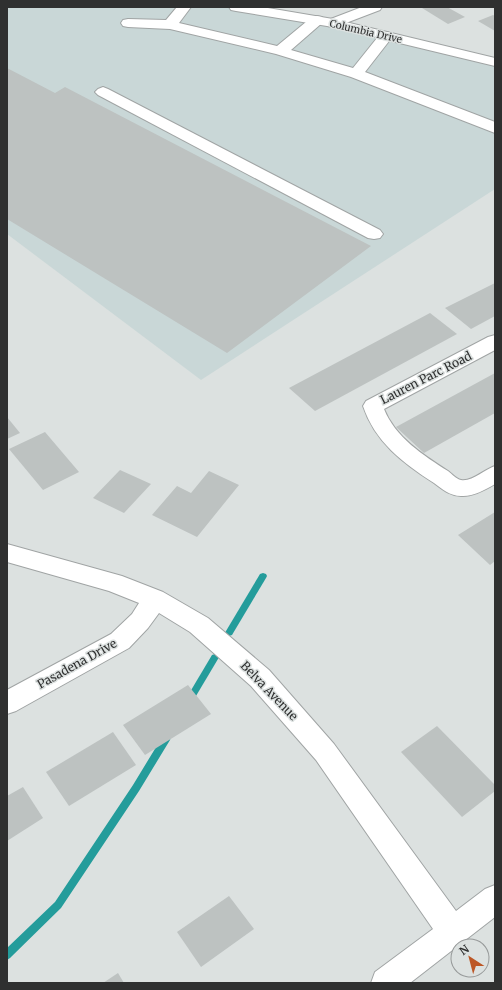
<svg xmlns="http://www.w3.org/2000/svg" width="502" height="990" font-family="Merriweather,serif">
<rect width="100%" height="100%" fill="#dce1e0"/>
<polygon fill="#c9d7d7" points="7,7 230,7 450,49 495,60 495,189 201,380 7,234"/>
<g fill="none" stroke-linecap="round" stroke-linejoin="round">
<g fill="#249c9b" fill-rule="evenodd">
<polygon points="263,573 266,574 267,576 266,578 232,635 229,636 226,635 225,633 226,631 260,574"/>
<polygon points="215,654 218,655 219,657 218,659 193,701 190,702 187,701 186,699 187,697 212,655"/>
<polygon points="167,733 170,734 171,737 170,740 139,791 61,908 10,958 7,960 7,948 55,902 133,785 164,734"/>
</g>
</g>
<g fill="#bdc2c1">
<polygon points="425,7 447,7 465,17 448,24 422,8"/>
<polygon points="493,15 495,16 495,31 478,21"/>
<polygon points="7,68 55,93 65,87 371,246 227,353 7,219"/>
<polygon points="495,283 495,316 471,329 445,308"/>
<polygon points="430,313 457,334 315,411 289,388"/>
<polygon points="495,373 495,413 424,453 396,427"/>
<polygon points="7,417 20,433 7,439"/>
<polygon points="45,432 79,472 43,490 9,449"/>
<polygon points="120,470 151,484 124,513 93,498"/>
<polygon points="209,471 239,485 197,537 152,515 177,486 191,493"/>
<polygon points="495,512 495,561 490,565 458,535"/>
<polygon points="188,685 211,714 145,755 123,725"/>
<polygon points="437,726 495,785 495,791 462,817 401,752"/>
<polygon points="113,732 136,765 69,806 46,772"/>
<polygon points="23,787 43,818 7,841 7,796"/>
<polygon points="229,896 254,929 201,967 177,932"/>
<polygon points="118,973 124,983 103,983"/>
</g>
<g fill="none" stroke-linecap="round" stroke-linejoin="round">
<g stroke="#a0a4a4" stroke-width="2">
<g id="minor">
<polygon points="177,7 191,7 179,23 277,46 312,17 317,16 322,17 324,20 322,23 291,50 353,68 381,33 386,32 391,33 393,36 365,72 495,122 495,133 351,77 276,54 170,29 128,27 123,26 121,23 123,20 128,19 166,20"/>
<polygon points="362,7 382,7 380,10 338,26 333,27 328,26 326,23 328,20"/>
<polygon points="103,87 108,89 380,230 383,234 380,238 374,239 368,238 98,95 95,92 98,89"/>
<path d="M495,335V350L384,409C395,437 424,456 448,471C452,474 456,479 461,480C472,482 485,469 495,466V484C485,490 472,497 461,496C450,496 442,489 434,483C403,463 375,442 363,406L366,401L488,337Z"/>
<polygon points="7,544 122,576 163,592 208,618 269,670 334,744 456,911 485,889 495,885 495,917 410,983 371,983 375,972 433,929 316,760 251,686 190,632 159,613 148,628 129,648 16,711 7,714 7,690 111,634 132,614 139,603 109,591 7,562"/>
</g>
</g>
<g stroke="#a0a4a4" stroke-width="2">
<polygon id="major" points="229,7 262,7 333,19 495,58 495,66 333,27 236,11 231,10"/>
</g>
<use href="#minor" fill="#fff" fill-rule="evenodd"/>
<use href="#major" fill="#fff" fill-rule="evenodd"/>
</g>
<g text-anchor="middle" stroke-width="3" stroke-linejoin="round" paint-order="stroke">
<g font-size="10" fill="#2f3030" stroke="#dce1e0">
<text transform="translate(366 31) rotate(13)" y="4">Columbia Drive</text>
</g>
<g font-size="12" fill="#2f3030" stroke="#dce1e0">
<text transform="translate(426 378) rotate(-27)" y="4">Lauren Parc Road</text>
<text transform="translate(77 664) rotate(-29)" y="4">Pasadena Drive</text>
<text transform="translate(269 691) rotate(46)" y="4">Belva Avenue</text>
</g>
</g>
<rect width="502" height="990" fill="none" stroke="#2f3030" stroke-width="16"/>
<g transform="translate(470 958) rotate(324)"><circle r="19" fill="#dce1e0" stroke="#979a9a"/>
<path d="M0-3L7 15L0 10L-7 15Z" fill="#bc5726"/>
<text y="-6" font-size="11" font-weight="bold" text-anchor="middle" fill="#2f3030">N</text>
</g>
</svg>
